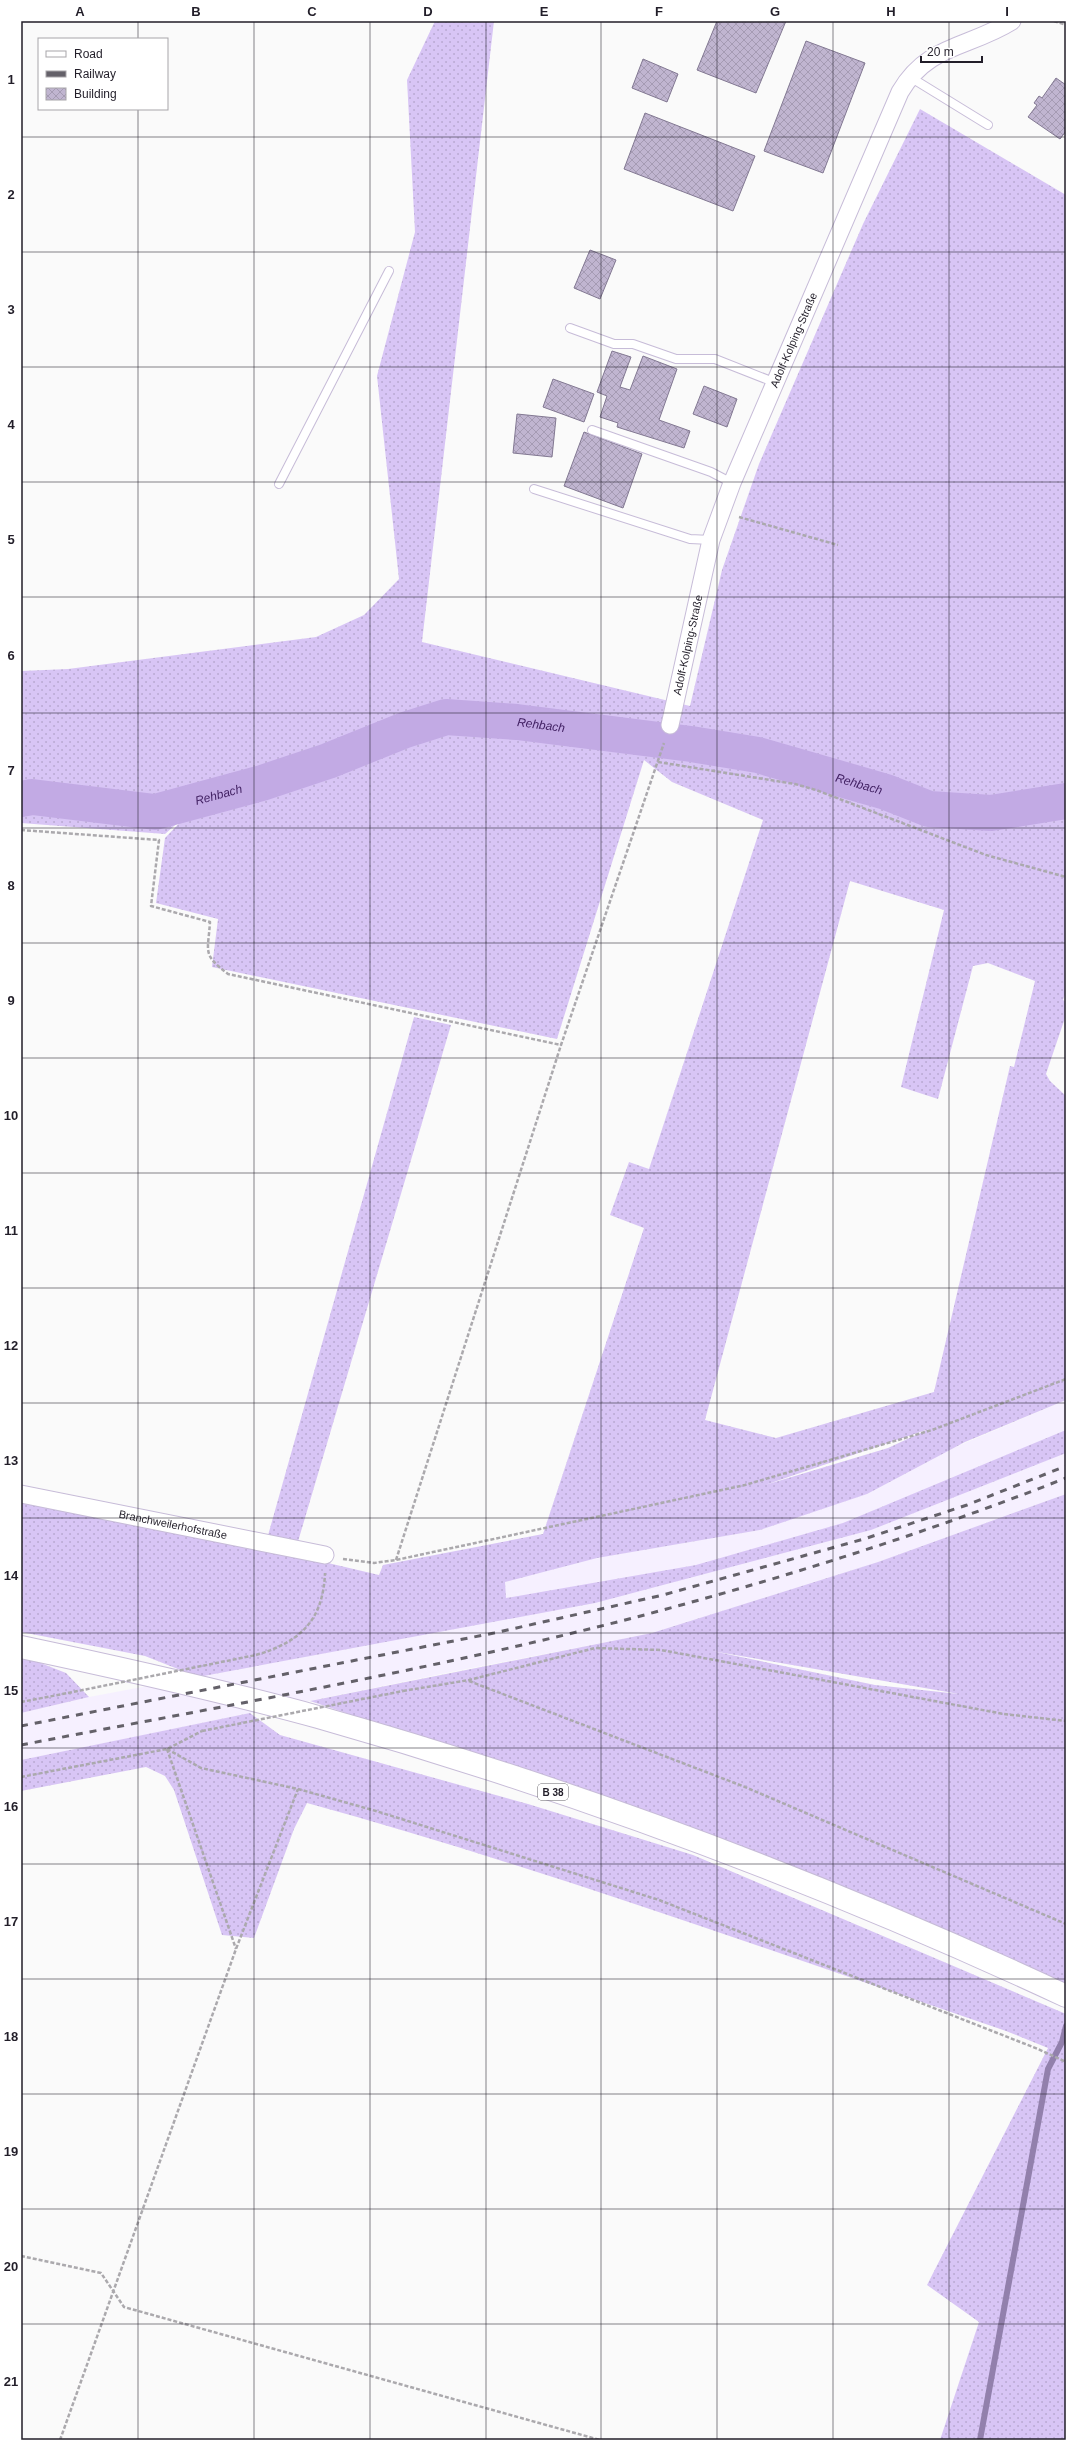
<svg xmlns="http://www.w3.org/2000/svg" width="1087" height="2461" font-family="Helvetica,sans-serif">
<defs>
<pattern id="grass-dots" width="8" height="8" patternUnits="userSpaceOnUse"><rect width="8" height="8" fill="#d8c5f5"/><path d="M2 2h.1M6 6h.1" fill="none" stroke="#b9a9d2" stroke-width="1.8" stroke-linecap="round"/></pattern>
<pattern id="building-cross-hatch" width="8" height="8" patternUnits="userSpaceOnUse"><rect width="8" height="8" fill="#c0b5d0"/><path d="M0 0l8 8M0 8l8-8" fill="none" stroke="#a59bb3"/></pattern>
</defs>
<rect width="100%" height="100%" fill="#fafafa"/>
<polygon fill="#f6f0ff" points="1066,1400 1066,1494 878,1562 652,1633 451,1672 21,1760 21,1713 89,1697 346,1649 494,1575 760,1530"/>
<g fill="url(#grass-dots)" fill-rule="evenodd">
<path d="M435,21H494L422,642L690,706L722,570L759,464L863,224L920,109L1066,195V992L1063,1000L1066,1002V1015L1046,1074L1050,1081L1066,1096V1400L965,1442L867,1494L760,1530L597,1558L505,1582L506,1598L696,1565L843,1523L1066,1430V1453L871,1530L595,1603L198,1677L145,1656L21,1632V1501L265,1546L414,1017L451,1025L294,1555L379,1575L383,1565L543,1534L644,1228L610,1215L629,1162L649,1169L763,820L672,782L644,760L557,1039L212,967L218,919L156,903L165,838L191,811L165,834L21,823V671L68,669L316,637L364,615L399,579L377,376L415,232L407,80ZM850,881L944,910L901,1087L938,1099L973,966L988,963L1035,981L1014,1067L1010,1066L934,1392L776,1438L705,1420ZM929,1429L888,1448L765,1485Z"/>
<path d="M1066,1494V1985L722,1839L310,1701L652,1633L878,1562ZM712,1651L959,1694L875,1685Z"/>
<polygon points="21,1659 38,1662 66,1673 89,1697 21,1713"/>
<path d="M250,1713L280,1735L528,1804L693,1855L1066,2014V2440H940L979,2322L927,2285L1048,2048L1006,2031C774,1952 543,1868 307,1803L294,1829L254,1938L222,1935L174,1790L165,1776L146,1767L21,1791V1760Z"/>
</g>
<g fill="none" stroke-linecap="round" stroke-linejoin="round">
<polyline stroke="#9280ac" stroke-width="6" points="980,2440 1048,2069 1062,2042 1066,2026"/>
<path stroke="#c2aae4" stroke-width="36" id="s1" d="M21,799L32,797L155,812L262,783L328,761L405,730L446,717L517,722L691,744L758,755L886,792L929,809L991,813L1066,801"/>
</g>
<g fill="url(#building-cross-hatch)" stroke="#827892">
<polygon points="717,21 786,21 756,93 697,70"/>
<polygon points="806,41 865,63 823,173 764,151"/>
<polygon points="643,59 678,74 667,102 632,88"/>
<polygon points="1056,78 1066,85 1066,131 1060,139 1028,117 1037,105 1034,103 1039,96 1042,98"/>
<polygon points="645,113 755,156 733,211 624,169"/>
<polygon points="590,250 616,260 600,299 574,288"/>
<polygon points="612,351 631,357 620,387 630,390 643,356 677,369 659,420 690,431 684,448 617,427 618,423 600,417 607,396 597,392"/>
<polygon points="553,379 594,394 584,422 543,407"/>
<polygon points="704,386 737,399 727,427 693,414"/>
<polygon points="517,414 556,418 552,457 513,453"/>
<polygon points="584,432 642,454 623,508 564,486"/>
</g>
<g fill="none" stroke-linecap="round" stroke-linejoin="round">
<g stroke="#c7bcd8" stroke-width="10">
<g id="lane">
<polyline points="910,77 988,125"/>
<polyline points="570,328 614,344 633,344 676,359 715,359 776,383"/>
<polyline points="592,430 711,472 732,483"/>
<polyline points="279,484 389,271"/>
<polyline points="534,489 690,539 711,540"/>
</g>
</g>
<g stroke="#c7bcd8" stroke-width="19">
<g id="street">
<path id="s2" d="M670,725L711,540L732,483L900,92C928,44 969,48 1012,21"/>
<path id="s3" d="M21,1494L325,1555"/>
</g>
</g>
<g stroke="#c7bcd8" stroke-width="24">
<path id="primary" d="M21,1647C120,1668 220,1690 318,1717C573,1789 826,1884 1066,1996"/>
</g>
<g stroke="#aba9ad" stroke-width="2.5" stroke-dasharray="4 2" stroke-linecap="butt">
<polyline points="1054,21 1066,25"/>
<polyline points="739,517 838,545"/>
<polyline points="658,762 795,784 816,790 986,855 1066,877"/>
<path d="M21,830L159,840L151,906L210,922C208,953 202,954 228,974L561,1045"/>
<polyline points="343,1559 374,1563 396,1560 745,1485 932,1430 1066,1379"/>
<polyline points="396,1560 561,1045 664,743"/>
<path d="M256,1655C300,1642 323,1621 325,1573"/>
<polyline points="469,1681 745,1787 1066,1924"/>
<polyline points="403,1691 469,1680 595,1648 661,1650 1004,1714 1066,1721"/>
<polyline points="21,1702 68,1693"/>
<polyline points="167,1749 201,1768 298,1789 376,1811 659,1900 1038,2049 1066,2062"/>
<polyline points="167,1749 236,1949"/>
<polyline points="21,1777 167,1749 202,1731"/>
<polyline points="21,2256 101,2273 124,2307 600,2440"/>
<polyline points="60,2440 236,1949 298,1789"/>
</g>
<use href="#lane" stroke="#fff" stroke-width="8"/>
<use href="#street" stroke="#fff" stroke-width="17"/>
<use href="#primary" stroke="#fff" stroke-width="22"/>
<g stroke="#646169" stroke-width="3" stroke-dasharray="7 7" stroke-linecap="butt">
<polyline points="21,1726 494,1633 663,1595 864,1539 967,1505 1066,1466"/>
<path d="M21,1745C229,1705 443,1668 648,1614C790,1576 929,1532 1066,1478"/>
</g>
<g stroke="#aba9ad" stroke-width="2.5" stroke-dasharray="4 2" stroke-linecap="butt">
<polyline points="68,1693 256,1655"/>
<polyline points="202,1731 403,1691"/>
</g>
</g>
<path fill="none" stroke="#221e29" stroke-width="1" stroke-opacity="0.55" d="M138,21V39M254,21V2440M370,21V2440M486,21V2440M601,21V2440M717,21V2440M833,21V2440M949,21V2440M138,109V2440M21,137H1066M21,252H1066M21,367H1066M21,482H1066M21,597H1066M21,713H1066M21,828H1066M21,943H1066M21,1058H1066M21,1173H1066M21,1288H1066M21,1403H1066M21,1518H1066M21,1633H1066M21,1748H1066M21,1864H1066M21,1979H1066M21,2094H1066M21,2209H1066M21,2324H1066"/>
<g text-anchor="middle" stroke-width="3.5" stroke-linejoin="round" paint-order="stroke">
<rect fill="#fff" stroke="#646269" stroke-width="1" x="538" y="1784" width="30" height="16" rx="3"/>
<g font-size="10" font-weight="bold" fill="#221e29">
<text x="553" y="1796">B 38</text>
</g>
<g font-size="11" fill="#221e29" stroke="#fff">
<text dy="4" stroke="none"><textPath href="#s2" startOffset="406">Adolf-Kolping-Straße</textPath></text>
<text dy="4" stroke="none"><textPath href="#s2" startOffset="82">Adolf-Kolping-Straße</textPath></text>
<text dy="4" stroke="none"><textPath href="#s3" startOffset="155">Branchweilerhofstraße</textPath></text>
</g>
<g font-size="12" font-style="italic" fill="#3f1e60" stroke="#fff">
<text dy="4" stroke="none"><textPath href="#s1" startOffset="537">Rehbach</textPath></text>
<text dy="4" stroke="none"><textPath href="#s1" startOffset="861">Rehbach</textPath></text>
<text dy="4" stroke="none"><textPath href="#s1" startOffset="201">Rehbach</textPath></text>
</g>
</g>
<rect width="1087" height="2461" fill="none" stroke="#ffffff" stroke-width="44"/>
<rect x="38" y="38" width="130" height="72" fill="#ffffff" stroke="#a7a5a9"/>
<rect x="46" y="51" width="20" height="6" fill="#ffffff" stroke="#a7a5a9"/>
<text x="74" y="58" font-size="12" fill="#221e29">Road</text>
<rect x="46" y="71" width="20" height="6" fill="#646169" stroke="#a7a5a9"/>
<text x="74" y="78" font-size="12" fill="#221e29">Railway</text>
<rect x="46" y="88" width="20" height="12" fill="url(#building-cross-hatch)" stroke="#a7a5a9"/>
<text x="74" y="98" font-size="12" fill="#221e29">Building</text>
<path d="M921 56v6h61v-6" fill="none" stroke="#221e29" stroke-width="2"/>
<text x="927" y="56" font-size="12" fill="#221e29" stroke="#ffffff" stroke-width="3" paint-order="stroke">20 m</text>
<rect x="22" y="22" width="1043" height="2417" fill="none" stroke="#221e29" stroke-width="1.5"/>
<g font-size="13" text-anchor="middle" font-weight="bold" fill="#221e29">
<text x="80" y="16">A</text>
<text x="196" y="16">B</text>
<text x="312" y="16">C</text>
<text x="428" y="16">D</text>
<text x="544" y="16">E</text>
<text x="659" y="16">F</text>
<text x="775" y="16">G</text>
<text x="891" y="16">H</text>
<text x="1007" y="16">I</text>
<text x="11" y="84">1</text>
<text x="11" y="199">2</text>
<text x="11" y="314">3</text>
<text x="11" y="429">4</text>
<text x="11" y="544">5</text>
<text x="11" y="660">6</text>
<text x="11" y="775">7</text>
<text x="11" y="890">8</text>
<text x="11" y="1005">9</text>
<text x="11" y="1120">10</text>
<text x="11" y="1235">11</text>
<text x="11" y="1350">12</text>
<text x="11" y="1465">13</text>
<text x="11" y="1580">14</text>
<text x="11" y="1695">15</text>
<text x="11" y="1811">16</text>
<text x="11" y="1926">17</text>
<text x="11" y="2041">18</text>
<text x="11" y="2156">19</text>
<text x="11" y="2271">20</text>
<text x="11" y="2386">21</text>
</g>
</svg>
